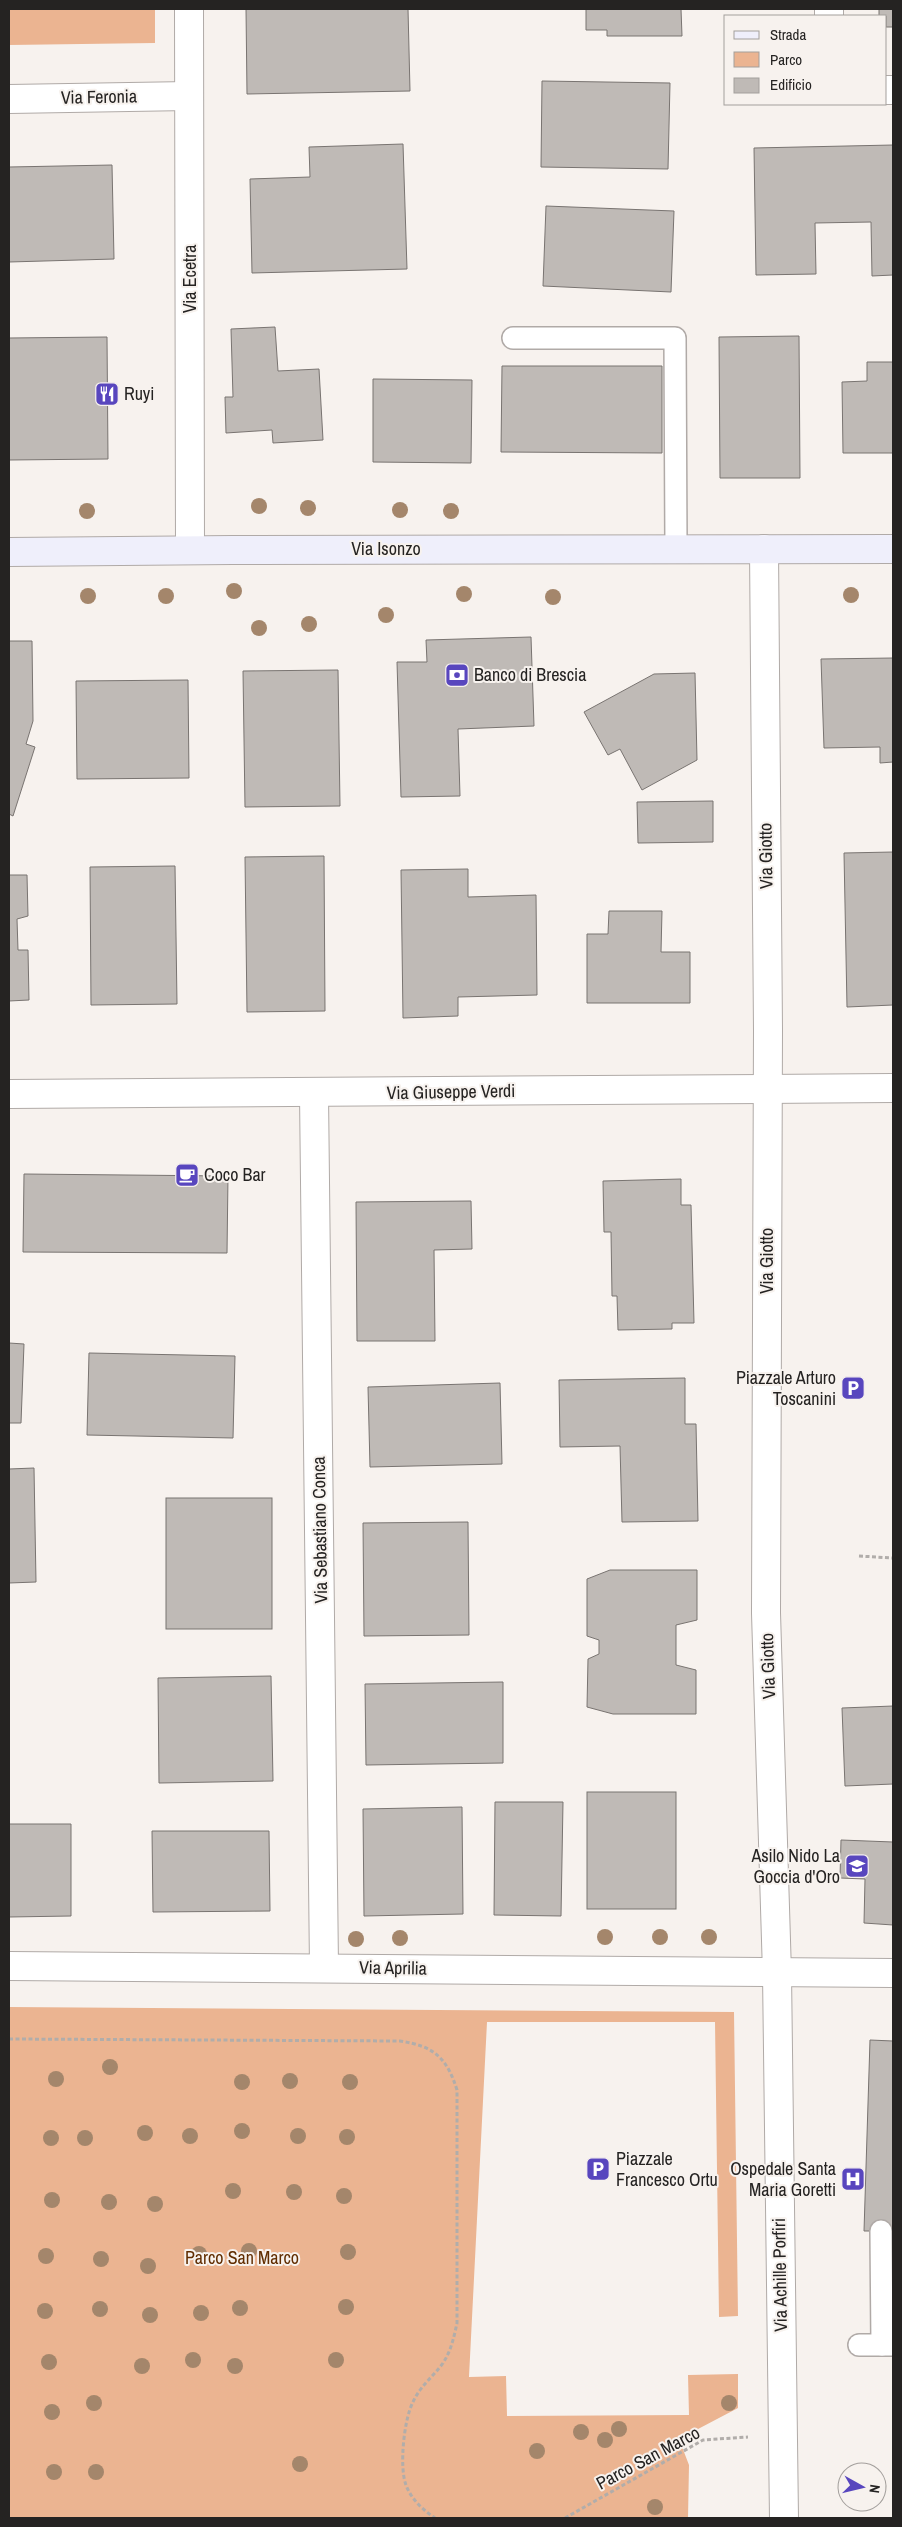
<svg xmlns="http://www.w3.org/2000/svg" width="902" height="2527" font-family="'Archivo Narrow',sans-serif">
<rect width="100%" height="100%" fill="#f7f2ee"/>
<g fill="#ebb491">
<polygon points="9,9 155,9 155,43 9,45"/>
<polygon points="9,2007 734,2012 738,2316 719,2317 715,2022 487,2022 469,2377 506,2376 507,2416 689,2415 688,2375 738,2374 738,2408 679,2439 689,2465 688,2518 9,2518"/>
</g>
<g fill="#bfbab6" stroke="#797471">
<polygon points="246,9 408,9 410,91 247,94"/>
<polygon points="586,9 681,9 682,36 607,36 607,30 586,30"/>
<polygon points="879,9 893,9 893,27 886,27 886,16 879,16"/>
<polygon points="542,81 670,83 668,169 541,167"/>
<polygon points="403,144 407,269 252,273 250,179 310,177 309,147"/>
<polygon points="893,145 893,275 872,276 871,222 815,223 816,274 756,275 754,148"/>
<polygon points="112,165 114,259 9,262 9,167"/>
<polygon points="546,206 674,211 671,292 543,286"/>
<polygon points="275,327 278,371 319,369 323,440 273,443 272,430 226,433 225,397 233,397 231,329"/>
<polygon points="799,336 800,478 720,478 719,337"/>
<polygon points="107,337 108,459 9,460 9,338"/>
<polygon points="867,362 893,362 893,453 843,453 842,382 867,381"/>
<polygon points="502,366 662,366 662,453 501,452"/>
<polygon points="373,379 472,380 471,463 373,462"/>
<polygon points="531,637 534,726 458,729 460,796 401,797 397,662 427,662 426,640"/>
<polygon points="9,641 32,641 33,721 26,744 35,747 13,816 9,814"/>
<polygon points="893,658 893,762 880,763 880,747 824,748 821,659"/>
<polygon points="338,670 340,806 245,807 243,671"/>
<polygon points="695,673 697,760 642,790 620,749 608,755 584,712 654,674"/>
<polygon points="188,680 189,778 77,779 76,681"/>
<polygon points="713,801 713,842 638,843 637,802"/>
<polygon points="893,852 893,1005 847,1007 844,853"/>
<polygon points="324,856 325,1011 247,1012 245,857"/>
<polygon points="175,866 177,1004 91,1005 90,867"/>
<polygon points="468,869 468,897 536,895 537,995 458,997 458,1016 403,1018 401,870"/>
<polygon points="9,875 27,875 28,916 17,919 18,950 28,950 29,1000 9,1001"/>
<polygon points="609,911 662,911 661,952 690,952 690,1003 587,1003 587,934 608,934"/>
<polygon points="24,1174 228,1176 227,1253 23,1252"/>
<polygon points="681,1179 681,1205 691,1205 694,1323 672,1323 672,1329 618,1330 617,1296 612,1296 611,1232 604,1232 603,1181"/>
<polygon points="471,1201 472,1249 434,1250 435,1341 357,1341 356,1202"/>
<polygon points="9,1343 24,1344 21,1423 9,1423"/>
<polygon points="89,1353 235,1356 233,1438 87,1435"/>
<polygon points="685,1378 685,1424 696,1424 698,1521 622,1522 620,1446 560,1447 559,1380"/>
<polygon points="500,1383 502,1464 370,1467 368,1387"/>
<polygon points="34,1468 36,1582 9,1583 9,1469"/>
<rect x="166" y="1498" width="106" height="131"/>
<polygon points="468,1522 469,1635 364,1636 363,1523"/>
<polygon points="610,1570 697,1570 697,1620 676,1625 676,1665 696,1670 696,1714 613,1714 587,1707 588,1659 599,1654 599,1640 587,1636 587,1579"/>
<polygon points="271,1676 273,1781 159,1783 158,1678"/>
<polygon points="503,1682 503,1763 366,1765 365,1684"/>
<polygon points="893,1706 893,1784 845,1786 842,1708"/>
<rect x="587" y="1792" width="89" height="117"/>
<polygon points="495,1802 563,1802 561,1916 494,1915"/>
<polygon points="462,1807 463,1914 364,1916 363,1809"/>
<polygon points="9,1824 71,1824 71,1916 9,1917"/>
<polygon points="152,1831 269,1831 270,1911 153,1912"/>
<polygon points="841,1840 893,1842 893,1925 864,1923 865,1879 840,1878"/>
<polygon points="870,2040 893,2041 893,2231 864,2231"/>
</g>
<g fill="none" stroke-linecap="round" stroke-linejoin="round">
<g stroke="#b0aaa7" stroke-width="24">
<g id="lane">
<polyline points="513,338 675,338 676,548"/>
<polyline points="881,2231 882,2345"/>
<polyline points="859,2345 893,2345"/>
</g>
</g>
<g stroke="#b0aaa7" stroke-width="30">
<g id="street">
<polyline points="189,9 190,550"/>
<polyline points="829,9 829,16"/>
<polyline points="886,90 893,90"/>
<polyline points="9,99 189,96"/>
<polyline points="764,549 768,1030 766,1613 777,1973 784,2518"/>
<polyline points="9,1094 893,1088"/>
<polyline points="314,1094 324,1967"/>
<polyline points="9,1966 893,1973"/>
</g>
</g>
<g stroke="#b0aaa7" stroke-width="30">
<polyline id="secondary" points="9,552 232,550 893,549"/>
</g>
<g stroke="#b1adaa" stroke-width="3" stroke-dasharray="4 2.5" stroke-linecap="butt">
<polyline points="859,1556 893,1558"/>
<path d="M9,2039L400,2041C434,2046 447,2058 457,2090V2323C454,2337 451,2351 443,2363C433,2377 420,2386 413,2402C404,2419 399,2467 406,2485C411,2499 423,2510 435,2518"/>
<polyline points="565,2518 703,2440 748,2437"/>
</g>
<use href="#lane" stroke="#fff" stroke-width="21"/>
<use href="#street" stroke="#fff" stroke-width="28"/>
<use href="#secondary" stroke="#efeffb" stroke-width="28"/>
</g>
<g fill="#a4866b">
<circle cx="259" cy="506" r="8"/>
<circle cx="308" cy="508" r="8"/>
<circle cx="400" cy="510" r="8"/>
<circle cx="87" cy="511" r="8"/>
<circle cx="451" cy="511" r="8"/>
<circle cx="234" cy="591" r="8"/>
<circle cx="464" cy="594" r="8"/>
<circle cx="851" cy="595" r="8"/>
<circle cx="88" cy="596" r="8"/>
<circle cx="166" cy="596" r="8"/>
<circle cx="553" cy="597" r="8"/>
<circle cx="386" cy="615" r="8"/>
<circle cx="309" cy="624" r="8"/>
<circle cx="259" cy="628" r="8"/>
<circle cx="605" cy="1937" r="8"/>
<circle cx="660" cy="1937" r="8"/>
<circle cx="709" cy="1937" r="8"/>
<circle cx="400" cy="1938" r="8"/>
<circle cx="356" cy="1939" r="8"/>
<circle cx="110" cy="2067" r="8"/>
<circle cx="56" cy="2079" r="8"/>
<circle cx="290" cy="2081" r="8"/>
<circle cx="242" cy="2082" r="8"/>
<circle cx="350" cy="2082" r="8"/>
<circle cx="242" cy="2131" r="8"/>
<circle cx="145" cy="2133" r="8"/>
<circle cx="190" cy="2136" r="8"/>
<circle cx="298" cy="2136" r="8"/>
<circle cx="347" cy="2137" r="8"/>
<circle cx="51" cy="2138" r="8"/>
<circle cx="85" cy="2138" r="8"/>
<circle cx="233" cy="2191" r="8"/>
<circle cx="294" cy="2192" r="8"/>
<circle cx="344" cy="2196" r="8"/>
<circle cx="52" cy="2200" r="8"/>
<circle cx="109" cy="2202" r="8"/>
<circle cx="155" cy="2204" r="8"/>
<circle cx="249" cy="2251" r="8"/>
<circle cx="348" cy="2252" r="8"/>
<circle cx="199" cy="2254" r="8"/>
<circle cx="46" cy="2256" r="8"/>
<circle cx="101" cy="2259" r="8"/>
<circle cx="148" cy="2266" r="8"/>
<circle cx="346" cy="2307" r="8"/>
<circle cx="240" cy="2308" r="8"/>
<circle cx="100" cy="2309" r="8"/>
<circle cx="45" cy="2311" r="8"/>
<circle cx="201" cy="2313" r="8"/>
<circle cx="150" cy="2315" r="8"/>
<circle cx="193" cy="2360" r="8"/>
<circle cx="336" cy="2360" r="8"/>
<circle cx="49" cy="2362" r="8"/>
<circle cx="142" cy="2366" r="8"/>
<circle cx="235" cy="2366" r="8"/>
<circle cx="94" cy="2403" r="8"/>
<circle cx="729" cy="2403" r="8"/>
<circle cx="52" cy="2412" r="8"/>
<circle cx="619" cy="2429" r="8"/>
<circle cx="581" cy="2432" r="8"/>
<circle cx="605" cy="2440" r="8"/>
<circle cx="537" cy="2451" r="8"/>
<circle cx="300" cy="2464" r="8"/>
<circle cx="54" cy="2472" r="8"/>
<circle cx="96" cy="2472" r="8"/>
<circle cx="655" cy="2507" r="8"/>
</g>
<defs>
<g id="restaurant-square" transform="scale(1.25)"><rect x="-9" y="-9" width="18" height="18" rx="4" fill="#5846be" stroke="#f7f2ee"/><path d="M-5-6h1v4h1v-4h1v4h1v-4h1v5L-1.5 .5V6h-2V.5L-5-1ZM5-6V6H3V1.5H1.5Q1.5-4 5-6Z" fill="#fff"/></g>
<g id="bank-square" transform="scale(1.25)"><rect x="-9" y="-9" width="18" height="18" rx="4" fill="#5846be" stroke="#f7f2ee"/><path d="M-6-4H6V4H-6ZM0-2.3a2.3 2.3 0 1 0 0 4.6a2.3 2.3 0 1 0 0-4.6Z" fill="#fff"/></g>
<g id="cafe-square" transform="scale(1.25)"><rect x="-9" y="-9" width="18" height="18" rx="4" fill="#5846be" stroke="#f7f2ee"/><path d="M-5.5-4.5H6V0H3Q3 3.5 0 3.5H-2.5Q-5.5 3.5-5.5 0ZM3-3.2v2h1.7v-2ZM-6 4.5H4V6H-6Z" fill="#fff"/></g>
<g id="parking-square" transform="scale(1.25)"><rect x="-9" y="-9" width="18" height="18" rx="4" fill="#5846be" stroke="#f7f2ee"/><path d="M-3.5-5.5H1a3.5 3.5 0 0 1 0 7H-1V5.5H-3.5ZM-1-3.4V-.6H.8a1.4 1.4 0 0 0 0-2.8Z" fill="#fff"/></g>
<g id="school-square" transform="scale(1.25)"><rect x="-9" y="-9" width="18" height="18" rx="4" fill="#5846be" stroke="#f7f2ee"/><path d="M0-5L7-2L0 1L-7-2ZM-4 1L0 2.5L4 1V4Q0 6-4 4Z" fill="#fff"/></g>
<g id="hospital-square" transform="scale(1.25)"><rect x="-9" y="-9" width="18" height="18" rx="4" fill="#5846be" stroke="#f7f2ee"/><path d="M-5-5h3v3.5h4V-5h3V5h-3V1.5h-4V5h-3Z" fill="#fff"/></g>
</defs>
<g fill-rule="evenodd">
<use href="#restaurant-square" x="107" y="394"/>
<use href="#bank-square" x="457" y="675"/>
<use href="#cafe-square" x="187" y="1175"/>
<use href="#parking-square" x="853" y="1388"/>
<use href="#school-square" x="857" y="1866"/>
<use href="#parking-square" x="598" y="2169"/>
<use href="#hospital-square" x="853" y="2179"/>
</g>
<g text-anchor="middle" stroke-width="4" stroke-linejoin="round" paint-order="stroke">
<g font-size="18" fill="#252322" stroke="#f7f2ee">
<text transform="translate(99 97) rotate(-1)" y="6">Via Feronia</text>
<text transform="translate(190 279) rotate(-90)" y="6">Via Ecetra</text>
<text x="386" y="555">Via Isonzo</text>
<text transform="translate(766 856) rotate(-91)" y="6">Via Giotto</text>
<text transform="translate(451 1092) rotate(-1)" y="6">Via Giuseppe Verdi</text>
<text transform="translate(767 1261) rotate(-90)" y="6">Via Giotto</text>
<text transform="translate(320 1530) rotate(-91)" y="6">Via Sebastiano Conca</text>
<text transform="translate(768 1666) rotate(-92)" y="6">Via Giotto</text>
<text transform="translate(393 1968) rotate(1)" y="6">Via Aprilia</text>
<text transform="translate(780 2275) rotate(-91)" y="6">Via Achille Porfiri</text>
<text transform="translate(648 2458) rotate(-28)" y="6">Parco San Marco</text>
</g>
<g font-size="18" fill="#252322" stroke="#f7f2ee" text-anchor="start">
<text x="124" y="400">Ruyi</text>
<text x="474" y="681">Banco di Brescia</text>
<text x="204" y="1181">Coco Bar</text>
<text x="836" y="1384" text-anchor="end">Piazzale Arturo<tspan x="836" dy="21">Toscanini</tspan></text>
<text x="840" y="1862" text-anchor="end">Asilo Nido La<tspan x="840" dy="21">Goccia d'Oro</tspan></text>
<text x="616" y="2165">Piazzale<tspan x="616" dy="21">Francesco Ortu</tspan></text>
<text x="836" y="2175" text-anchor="end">Ospedale Santa<tspan x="836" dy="21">Maria Goretti</tspan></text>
</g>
<g font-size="18" fill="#612d00" stroke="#f7f2ee">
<text x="242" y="2264">Parco San Marco</text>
</g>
</g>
<rect width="902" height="2527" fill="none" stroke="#252322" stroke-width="20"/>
<rect x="724" y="15" width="162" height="90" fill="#f7f2ee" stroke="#a39f9c"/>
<rect x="734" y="31" width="25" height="8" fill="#efeffb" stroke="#a39f9c"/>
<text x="770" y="40" font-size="15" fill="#252322">Strada</text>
<rect x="734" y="52" width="25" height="15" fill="#ebb491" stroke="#a39f9c"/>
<text x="770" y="65" font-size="15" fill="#252322">Parco</text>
<rect x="734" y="78" width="25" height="15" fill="#bfbab6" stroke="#a39f9c"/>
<text x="770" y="90" font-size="15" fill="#252322">Edificio</text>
<g transform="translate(862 2487) rotate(98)"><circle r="24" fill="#f7f2ee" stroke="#a39f9c"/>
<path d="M0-4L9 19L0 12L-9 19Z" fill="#5846be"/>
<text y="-8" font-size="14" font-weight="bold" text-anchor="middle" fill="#252322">N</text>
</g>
</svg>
